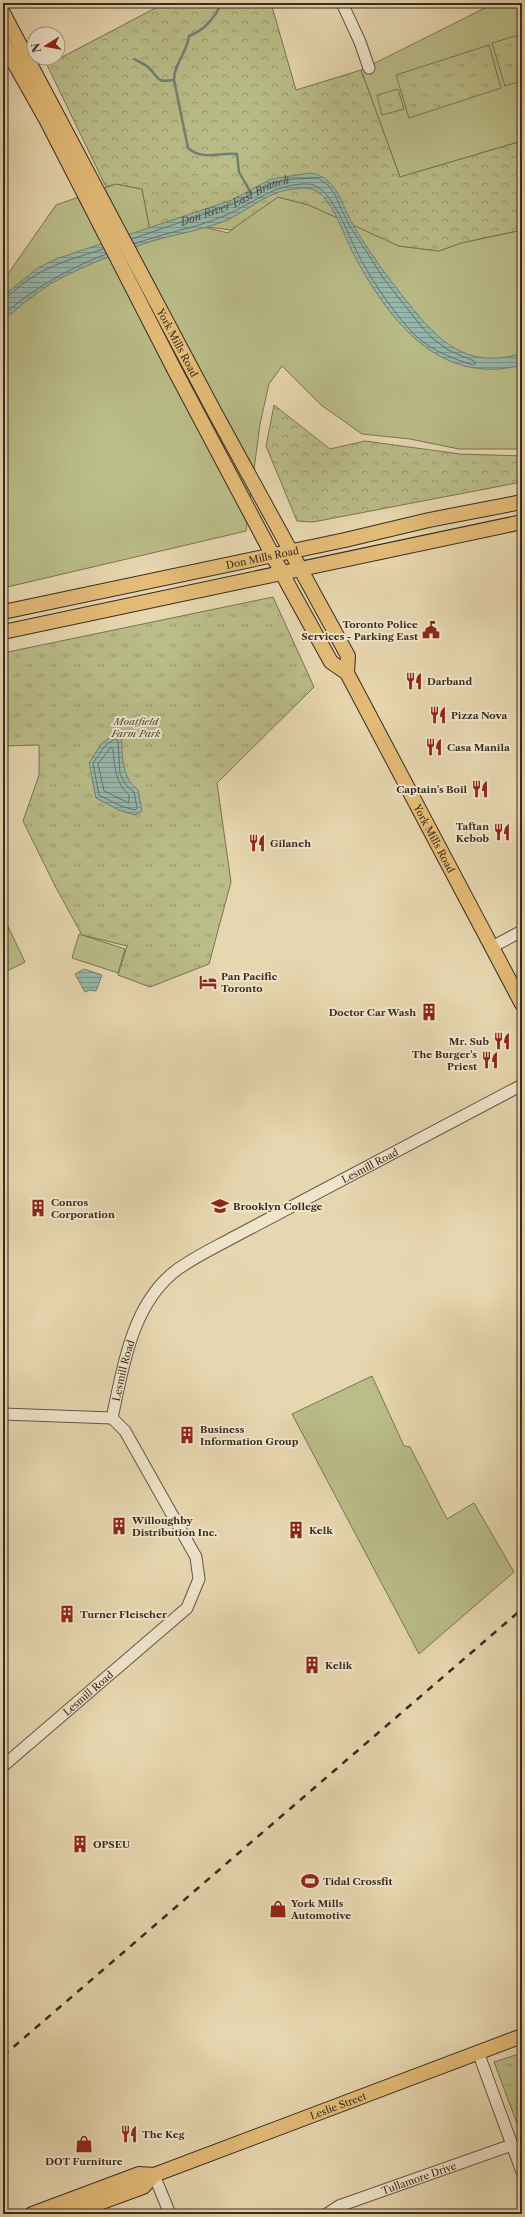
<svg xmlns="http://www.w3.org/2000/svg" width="525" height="2217" font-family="'Libre Caslon Text',serif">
<defs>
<pattern id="forest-crowns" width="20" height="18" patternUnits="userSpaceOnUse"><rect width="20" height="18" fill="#babd88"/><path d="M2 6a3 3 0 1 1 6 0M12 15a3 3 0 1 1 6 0" fill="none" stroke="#989a6f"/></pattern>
<pattern id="park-tufts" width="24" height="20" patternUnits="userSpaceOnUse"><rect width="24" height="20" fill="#babd88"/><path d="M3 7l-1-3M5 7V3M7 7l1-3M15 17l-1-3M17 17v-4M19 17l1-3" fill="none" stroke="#989a6f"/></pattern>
<pattern id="water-rules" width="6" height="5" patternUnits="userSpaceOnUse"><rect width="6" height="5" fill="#97b9ae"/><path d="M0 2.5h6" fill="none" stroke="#7c978d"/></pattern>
</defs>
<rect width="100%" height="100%" fill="#e7d7b0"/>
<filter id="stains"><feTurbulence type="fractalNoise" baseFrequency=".005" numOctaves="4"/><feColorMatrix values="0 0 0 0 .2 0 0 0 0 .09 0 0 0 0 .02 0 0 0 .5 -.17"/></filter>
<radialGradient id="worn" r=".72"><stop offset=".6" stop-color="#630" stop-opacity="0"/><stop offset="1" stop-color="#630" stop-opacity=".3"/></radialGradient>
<g fill="#babd88" stroke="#7a7454">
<polygon points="495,3 522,3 522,141 400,177 361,70"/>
<polygon points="116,184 142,189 152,240 200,226 228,233 245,219 278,197 309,205 399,246 439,251 461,243 522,230 522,449 459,449 410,439 362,434 321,405 282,366 269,384 260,424 246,531 3,588 3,281 56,205"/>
<polygon points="3,916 25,962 3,973"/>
<polygon points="79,934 125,949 118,973 72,958"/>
<polygon points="372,1376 404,1446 410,1447 447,1519 474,1503 514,1572 419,1654 292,1414"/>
</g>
<g fill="url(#forest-crowns)" stroke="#7a7454">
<polygon points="165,3 271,3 296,90 361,70 400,177 522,141 522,230 461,243 439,251 399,246 309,205 278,197 231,230 200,226 152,241 142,189 116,184 106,187 47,65"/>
<polygon points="274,405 330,449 365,441 460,454 522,456 522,482 313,522 297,521 266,446"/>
</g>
<g fill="url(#park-tufts)" stroke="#7a7454">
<polygon points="522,34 522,81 505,86 492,43"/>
<polygon points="489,45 501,88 409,118 396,75"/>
<polygon points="398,89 404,109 382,115 377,95"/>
<polygon points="273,597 314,687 217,783 231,882 209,964 150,987 118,975 127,946 82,935 55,886 23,821 39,775 39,745 3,746 3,653"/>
<polygon points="522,2053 522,2137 494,2062"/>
</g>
<g fill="url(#water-rules)" stroke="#718075">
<path d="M310,173C336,177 340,200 351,221C365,246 383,271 401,294C434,336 463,372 522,353V365C438,387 388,319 353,253C344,236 334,203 318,192C310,186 296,188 287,190C265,194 247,211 227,220C204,230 176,234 152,241C122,251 91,263 63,277C41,288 21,305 3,321V296L38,268L56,259L232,200L271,179Z"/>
<path d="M121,730C123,752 119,775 138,790L142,811L135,815L119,810L96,798L89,763L102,743Z"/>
<polygon points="84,969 102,975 96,991 90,990 85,992 75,974"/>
</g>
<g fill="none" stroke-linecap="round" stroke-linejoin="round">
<g stroke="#687266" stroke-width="1">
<path id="s1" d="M132,239L233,204L273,183L292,179L318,178L329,186L335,195L348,223L384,279L421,326L433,339L450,351L474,361L476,363L473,365C450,358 426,348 410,330C389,306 370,278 356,250C347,231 339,210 326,194C321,189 315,184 308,184C274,183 253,204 224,216C196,228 164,233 134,244"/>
<path d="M3,298L7,297C39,267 63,262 103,249"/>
<path d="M3,315C34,288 68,269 106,254"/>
<polygon points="115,739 118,741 120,774 126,785 134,792 137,808 135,810 121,806 99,795 93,763 105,746"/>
<path d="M111,748L113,749C115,768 115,782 129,795V803L104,791L98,764Z"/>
</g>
<g stroke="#718075" stroke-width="2.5">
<path d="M222,3C214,18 205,30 189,36C187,53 174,63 174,80L188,148C203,161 219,152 237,154L239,172L251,193"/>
<path d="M134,59C139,62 145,64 148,67C160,78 155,83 174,80"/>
</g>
<g stroke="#645643" stroke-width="13">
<g id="minor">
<polyline points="342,3 360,42 369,68"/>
<polyline points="492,947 522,931"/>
<polyline points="3,1414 112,1418"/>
<path id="s2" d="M112,1418C123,1368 131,1307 174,1272C192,1258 214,1248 234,1237L522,1085"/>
<path id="s3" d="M3,1766L187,1608L199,1579L196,1557L125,1431L112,1418"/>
<polyline points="478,2052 522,2172"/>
<polyline points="154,2175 170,2214"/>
<path id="s4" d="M327,2214L339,2206L512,2145"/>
</g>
</g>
<g stroke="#392b1f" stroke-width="16">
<g id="major">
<path id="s5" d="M3,13L214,411L348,656L347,673"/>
<path id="s6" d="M3,43L47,121L174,369L290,588L331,662L347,673L522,1004"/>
<path id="s7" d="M3,612L345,540L429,520L522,502"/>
<polyline points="3,632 522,522"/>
<path id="s8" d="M32,2214L139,2174L154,2175L522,2036"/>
<polyline points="69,2214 143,2187 154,2175"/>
</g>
</g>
<use href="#minor" stroke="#efe5cc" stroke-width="11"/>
<use href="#major" stroke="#e4bc78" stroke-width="14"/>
<polyline stroke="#392b1f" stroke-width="2.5" stroke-dasharray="7 7" stroke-linecap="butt" points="3,2056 522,1609"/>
</g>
<defs>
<g id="civic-bare" transform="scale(1.38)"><path d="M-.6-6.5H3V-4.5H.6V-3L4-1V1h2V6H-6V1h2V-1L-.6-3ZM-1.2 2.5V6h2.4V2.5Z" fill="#8f2418" stroke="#efe5cc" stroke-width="2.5" paint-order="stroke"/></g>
<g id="restaurant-bare" transform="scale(1.38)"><path d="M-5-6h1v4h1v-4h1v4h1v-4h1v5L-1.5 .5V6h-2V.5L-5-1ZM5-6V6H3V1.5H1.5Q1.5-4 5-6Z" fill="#8f2418" stroke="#efe5cc" stroke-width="2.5" paint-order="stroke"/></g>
<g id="hotel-bare" transform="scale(1.38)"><path d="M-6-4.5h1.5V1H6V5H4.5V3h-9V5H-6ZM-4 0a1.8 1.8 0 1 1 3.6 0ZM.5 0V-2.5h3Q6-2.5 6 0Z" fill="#8f2418" stroke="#efe5cc" stroke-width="2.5" paint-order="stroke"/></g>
<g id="building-bare" transform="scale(1.38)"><path d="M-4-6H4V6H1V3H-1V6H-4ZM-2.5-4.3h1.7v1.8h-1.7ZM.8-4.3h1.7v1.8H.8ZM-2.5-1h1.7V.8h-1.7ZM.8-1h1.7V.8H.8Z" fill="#8f2418" stroke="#efe5cc" stroke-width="2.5" paint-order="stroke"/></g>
<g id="university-bare" transform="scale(1.38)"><path d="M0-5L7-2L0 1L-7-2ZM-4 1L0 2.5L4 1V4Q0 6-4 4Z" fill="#8f2418" stroke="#efe5cc" stroke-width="2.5" paint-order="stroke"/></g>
<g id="stadium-bare" transform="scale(1.38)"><path d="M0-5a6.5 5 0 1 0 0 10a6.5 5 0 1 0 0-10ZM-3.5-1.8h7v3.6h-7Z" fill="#8f2418" stroke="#efe5cc" stroke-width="2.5" paint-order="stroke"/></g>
<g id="shop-bare" transform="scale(1.38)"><path d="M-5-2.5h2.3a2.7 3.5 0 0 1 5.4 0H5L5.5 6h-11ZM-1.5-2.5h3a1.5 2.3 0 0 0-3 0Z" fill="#8f2418" stroke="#efe5cc" stroke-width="2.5" paint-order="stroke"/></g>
</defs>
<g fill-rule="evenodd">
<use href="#civic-bare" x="431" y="630"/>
<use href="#restaurant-bare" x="414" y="681"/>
<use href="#restaurant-bare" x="438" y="715"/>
<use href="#restaurant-bare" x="434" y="747"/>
<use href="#restaurant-bare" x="480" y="789"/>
<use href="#restaurant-bare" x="502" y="832"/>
<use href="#restaurant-bare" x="257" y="843"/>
<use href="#hotel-bare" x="208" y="982"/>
<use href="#building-bare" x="429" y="1012"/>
<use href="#restaurant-bare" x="502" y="1041"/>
<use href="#restaurant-bare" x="490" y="1060"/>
<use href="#university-bare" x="220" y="1206"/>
<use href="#building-bare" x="38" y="1208"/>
<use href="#building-bare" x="187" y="1435"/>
<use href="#building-bare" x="119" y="1526"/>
<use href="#building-bare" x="296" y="1530"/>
<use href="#building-bare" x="67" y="1614"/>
<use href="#building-bare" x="312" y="1665"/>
<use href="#building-bare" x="80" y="1844"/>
<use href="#stadium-bare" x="310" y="1881"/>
<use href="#shop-bare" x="278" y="1909"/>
<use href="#restaurant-bare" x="129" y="2134"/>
<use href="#shop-bare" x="84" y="2144"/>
</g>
<g text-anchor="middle" stroke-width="4" stroke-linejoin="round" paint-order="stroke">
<g font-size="10" fill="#392b1f" stroke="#efe5cc">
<text dy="4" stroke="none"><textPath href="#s5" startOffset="373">York Mills Road</textPath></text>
<text dy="4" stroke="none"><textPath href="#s7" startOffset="265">Don Mills Road</textPath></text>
<text dy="4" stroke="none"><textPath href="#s6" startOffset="907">York Mills Road</textPath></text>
<text dy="4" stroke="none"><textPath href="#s2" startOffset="385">Lesmill Road</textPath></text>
<text dy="4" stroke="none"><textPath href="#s2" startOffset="49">Lesmill Road</textPath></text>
<text dy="4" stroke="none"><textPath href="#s3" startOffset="112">Lesmill Road</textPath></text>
<text dy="4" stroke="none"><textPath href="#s8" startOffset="326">Leslie Street</textPath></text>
<text dy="4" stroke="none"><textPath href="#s4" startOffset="99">Tullamore Drive</textPath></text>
</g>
<g font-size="10" font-weight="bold" fill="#392b1f" stroke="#efe5cc" text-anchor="start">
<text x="418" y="628" text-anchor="end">Toronto Police<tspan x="418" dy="12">Services - Parking East</tspan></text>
<text x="427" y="685">Darband</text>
<text x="451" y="719">Pizza Nova</text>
<text x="447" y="751">Casa Manila</text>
<text x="467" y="793" text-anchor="end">Captain's Boil</text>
<text x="489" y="830" text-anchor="end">Taftan<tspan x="489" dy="12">Kebob</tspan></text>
<text x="270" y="847">Gilaneh</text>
<text x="221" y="980">Pan Pacific<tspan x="221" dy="12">Toronto</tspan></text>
<text x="416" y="1016" text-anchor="end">Doctor Car Wash</text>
<text x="489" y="1045" text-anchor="end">Mr. Sub</text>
<text x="477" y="1058" text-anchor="end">The Burger's<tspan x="477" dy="12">Priest</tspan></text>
<text x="51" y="1206">Conros<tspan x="51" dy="12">Corporation</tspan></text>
<text x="233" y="1210">Brooklyn College</text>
<text x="200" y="1433">Business<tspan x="200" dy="12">Information Group</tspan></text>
<text x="132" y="1524">Willoughby<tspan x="132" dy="12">Distribution Inc.</tspan></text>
<text x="309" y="1534">Kelk</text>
<text x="80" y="1618">Turner Fleischer</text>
<text x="325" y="1669">Kelik</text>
<text x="93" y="1848">OPSEU</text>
<text x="323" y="1885">Tidal Crossfit</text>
<text x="291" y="1907">York Mills<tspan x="291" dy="12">Automotive</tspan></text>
<text x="142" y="2138">The Keg</text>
<text x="84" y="2165" text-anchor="middle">DOT Furniture</text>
</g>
<g font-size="10" font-style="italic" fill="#534834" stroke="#efe5cc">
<text x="136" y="725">Moatfield<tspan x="136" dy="12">Farm Park</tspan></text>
</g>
<g font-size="11" font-style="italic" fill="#504e43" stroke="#efe5cc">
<text dy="4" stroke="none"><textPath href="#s1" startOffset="110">Don River East Branch</textPath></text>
</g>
</g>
<rect width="525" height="2217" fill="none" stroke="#e7d7b0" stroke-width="16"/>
<rect x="4" y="4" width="517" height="2209" fill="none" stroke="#392b1f" stroke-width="2"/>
<rect x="8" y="8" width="509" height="2201" fill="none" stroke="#392b1f"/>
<g transform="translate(46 46) rotate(259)"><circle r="19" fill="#efe5cc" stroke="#a69b87"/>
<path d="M0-3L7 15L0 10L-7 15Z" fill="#8f2418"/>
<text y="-6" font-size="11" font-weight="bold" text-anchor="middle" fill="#392b1f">N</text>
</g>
<rect width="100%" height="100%" filter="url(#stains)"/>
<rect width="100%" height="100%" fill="url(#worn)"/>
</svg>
